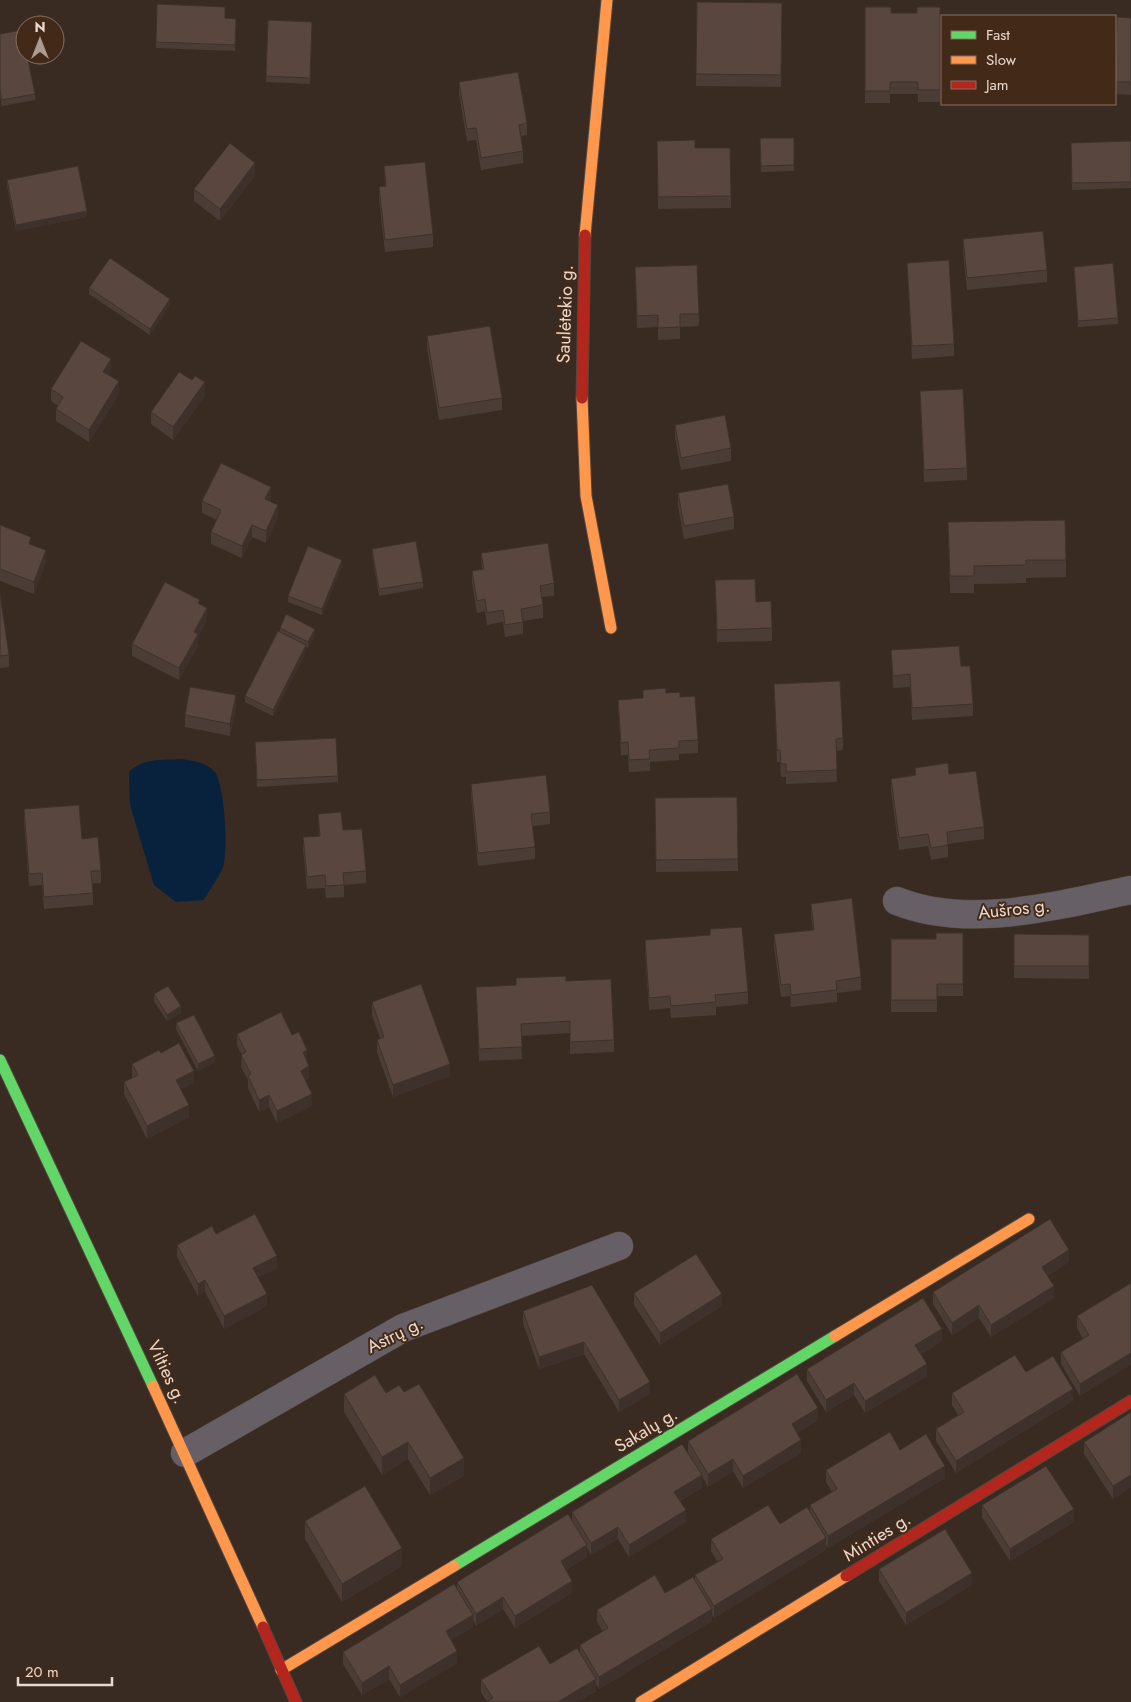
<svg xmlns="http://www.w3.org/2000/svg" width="1131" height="1702" font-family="Jost,sans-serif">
<rect width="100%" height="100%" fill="#392b22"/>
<path fill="#08223d" d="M182,759C194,761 205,762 214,771C225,782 229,856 222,870C217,880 209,890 204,900L176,902L154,885L130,805L129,772C142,758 164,760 182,759Z"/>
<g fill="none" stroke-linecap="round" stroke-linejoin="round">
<g stroke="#53483f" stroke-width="29">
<g id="street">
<path d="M897,901C969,930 1058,905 1131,890"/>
<polyline points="185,1453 403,1328 619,1246"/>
</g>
</g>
<g stroke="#53483f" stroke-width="13">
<g id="fast">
<polyline points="0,1060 153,1386"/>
<polyline points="454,1566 835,1336"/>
</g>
</g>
<g stroke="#53483f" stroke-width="13">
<g id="slow">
<polyline points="585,235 607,0"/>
<polyline points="582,398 586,496 611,628"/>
<polyline points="835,1336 1029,1219"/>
<polyline points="153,1386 263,1627"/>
<polyline points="281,1670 454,1566"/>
<polyline points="641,1702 846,1576"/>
</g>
</g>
<g stroke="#53483f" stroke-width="13">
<g id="jam">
<polyline points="582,398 585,235"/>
<polyline points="846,1576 1131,1401"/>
<polyline points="263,1627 296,1702"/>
</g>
</g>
<use href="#street" stroke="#666066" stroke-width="28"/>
<use href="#fast" stroke="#63d668" stroke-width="11"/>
<use href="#slow" stroke="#ff974d" stroke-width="11"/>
<use href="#jam" stroke="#b3261e" stroke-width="11"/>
</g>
<g fill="#4c3c36">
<polygon points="697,2 782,3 781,87 696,86"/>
<polygon points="865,7 891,13 917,13 940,7 940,102 918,102 918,94 890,94 890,103 865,103"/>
<polygon points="1131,18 1131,95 1115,94 1115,76"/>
<polygon points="236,19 235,51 156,48 156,42"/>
<polygon points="268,20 312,22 310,84 266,82"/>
<polygon points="0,34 35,94 35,100 2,106 0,96"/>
<polygon points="459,82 527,123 527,135 521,136 523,151 523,163 481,170 476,140 467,141 459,94"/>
<polygon points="760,138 794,138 794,171 761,172"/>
<polygon points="657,141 695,148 731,196 731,208 658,209"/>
<polygon points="1131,141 1131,188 1072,190 1071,143"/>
<polygon points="384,166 433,234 433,247 385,252 379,199 379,187 385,186"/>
<polygon points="255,175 220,221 194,201 194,189"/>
<polygon points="7,180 87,217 16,231 7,186"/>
<polygon points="963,239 1047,270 1047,282 967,290 963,251"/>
<polygon points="907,263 954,344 954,356 912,359"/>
<polygon points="635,267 699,314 699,326 680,327 680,339 658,340 658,327 637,328"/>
<polygon points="1074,267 1118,318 1118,324 1078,327"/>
<polygon points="89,288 170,305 150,335 89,294"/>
<polygon points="427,336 502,398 502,410 439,420 427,348"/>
<polygon points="111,372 109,375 119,394 89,442 56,421 56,409 58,406 51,401 51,389"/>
<polygon points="920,391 967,468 967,480 924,482"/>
<polygon points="205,395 173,440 151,424 151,412"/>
<polygon points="675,425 731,448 731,461 681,470 675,437"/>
<polygon points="678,493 734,517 734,529 684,539 678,506"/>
<polygon points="271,499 270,501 278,518 266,543 252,537 242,558 211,544 211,532 217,520 202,513 202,501"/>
<polygon points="948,522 1066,560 1066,577 1026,578 1026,583 974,584 974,593 950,593"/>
<polygon points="0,525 31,545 46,562 34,594 0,581"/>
<polygon points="372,549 423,582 423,588 379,596 372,555"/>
<polygon points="481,553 554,583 554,596 542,597 543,605 543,618 523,621 523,634 505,637 503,622 487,625 485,611 477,613 472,583 472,571 482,570"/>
<polygon points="342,566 322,615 288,602 288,596"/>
<polygon points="715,580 756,602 772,628 772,641 717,642"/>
<polygon points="0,594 9,655 9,667 0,668"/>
<polygon points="200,604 207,620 198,637 198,646 179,680 132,656 132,644"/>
<polygon points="280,628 315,635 308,648 306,647 306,652 273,716 245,702 245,696 280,632"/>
<polygon points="891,650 961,666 973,704 973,716 912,720 910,687 893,688"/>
<polygon points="774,684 843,738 843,750 836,751 837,782 786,784 786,777 781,777 780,762 777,762"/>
<polygon points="643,690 666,693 680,697 698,740 698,753 679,754 679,760 650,762 650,771 629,772 628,755 621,755 618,700 643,698"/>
<polygon points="236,708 230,736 185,727 185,715"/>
<polygon points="255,748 338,776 338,782 257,787"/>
<polygon points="915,768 949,774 984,827 984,839 948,844 948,857 931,860 928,846 899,850 891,791 891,779 915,775"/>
<polygon points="471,784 550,812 550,824 532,826 535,847 535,859 478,866 471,796"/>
<polygon points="737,797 738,871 656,872 655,798"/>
<polygon points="24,809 82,839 101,871 101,883 93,883 93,905 44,909 42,885 29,886 24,822"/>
<polygon points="318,814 343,830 366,871 366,883 344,885 344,897 326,898 325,888 307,889 303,849 303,837 319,836"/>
<polygon points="811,904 861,977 861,990 837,993 837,1002 791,1007 790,996 781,997 774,947 774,934 813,930 811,916"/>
<polygon points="710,929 748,992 748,1004 716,1007 716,1015 671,1018 670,1008 649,1010 645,952 645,940 710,935"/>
<polygon points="963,933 963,996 937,996 937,1012 891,1012 891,939 936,939"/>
<polygon points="1014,934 1089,935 1089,979 1014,978"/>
<polygon points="566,981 614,1040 614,1052 570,1054 570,1033 521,1036 522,1059 479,1061 476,987 516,985"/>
<polygon points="154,994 181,1013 167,1021 154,1001"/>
<polygon points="372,1002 450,1076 393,1097 377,1052 377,1040 380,1038 372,1015"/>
<polygon points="176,1023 215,1062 198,1071 176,1029"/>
<polygon points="237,1034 292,1035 307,1062 309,1078 305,1081 312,1106 277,1123 269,1107 259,1112 248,1088 248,1080 241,1067 242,1055 237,1046"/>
<polygon points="161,1053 194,1083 181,1089 189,1117 147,1139 124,1094 124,1082 133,1078 132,1076 132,1064"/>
<polygon points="216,1234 277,1268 258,1277 267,1306 224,1329 205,1292 198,1296 177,1257 177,1245"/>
<polygon points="1069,1262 1047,1276 1054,1298 991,1337 979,1318 952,1335 933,1304 933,1292"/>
<polygon points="1131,1283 1080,1396 1061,1364 1061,1352 1083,1339 1077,1328 1077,1316"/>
<polygon points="592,1285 650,1394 619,1412 584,1354 539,1369 523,1323 523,1311"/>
<polygon points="634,1293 722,1306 660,1345 634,1305"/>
<polygon points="942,1341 921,1354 927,1376 865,1413 854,1395 826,1412 807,1381 807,1369"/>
<polygon points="1026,1372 1073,1401 956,1473 936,1441 936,1429 958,1415 952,1405 952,1393"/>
<polygon points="404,1392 464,1476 430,1495 408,1459 382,1475 344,1412 344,1394"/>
<polygon points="1131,1412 1131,1487 1113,1499 1084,1454 1084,1442"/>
<polygon points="818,1420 797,1433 801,1453 743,1488 733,1471 708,1487 702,1476 702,1488 680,1501 686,1522 629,1557 618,1539 591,1555 587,1548 587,1557 566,1570 572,1593 515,1628 503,1609 476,1626 473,1620 473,1627 451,1640 457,1663 400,1697 389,1679 362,1695 343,1664 343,1652 457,1589 457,1582 572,1521 572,1512 688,1453 688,1441"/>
<polygon points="900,1450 945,1478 828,1548 826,1545 826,1550 714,1618 712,1615 712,1621 599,1689 596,1684 596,1691 578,1702 487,1702 481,1692 481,1680 550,1664 580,1652 580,1645 603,1632 597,1622 597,1610 665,1593 695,1581 695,1575 718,1562 711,1551 711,1539 780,1524 810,1510 810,1505 832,1492 826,1482 826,1470"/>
<polygon points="982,1505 1074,1522 1010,1561 982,1517"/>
<polygon points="305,1521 402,1566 342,1602 305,1539"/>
<polygon points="879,1569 972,1585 906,1625 879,1581"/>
</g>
<g fill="#3e312c">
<polygon points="255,163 255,175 220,221 220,209"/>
<polygon points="87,211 87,217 16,231 16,225"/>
<polygon points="170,299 170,305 150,335 150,329"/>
<polygon points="111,359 111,372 103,384 103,372"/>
<polygon points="119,381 119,394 89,442 89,430"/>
<polygon points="205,382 205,395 173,440 173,427"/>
<polygon points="271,487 271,499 265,511 265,499"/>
<polygon points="278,505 278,518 266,543 266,531"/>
<polygon points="252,525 252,537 242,558 242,546"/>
<polygon points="46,550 46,562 34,594 34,582"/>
<polygon points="342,560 342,566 322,615 322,609"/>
<polygon points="207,608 207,620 198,637 198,646 179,680 179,668 194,632"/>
<polygon points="315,629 315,635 308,648 308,642"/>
<polygon points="306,645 306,652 273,716 273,710"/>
<polygon points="236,695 236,708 230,736 230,724"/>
<polygon points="181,1006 181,1013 167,1021 167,1015"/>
<polygon points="307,1050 307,1062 303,1052"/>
<polygon points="215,1056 215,1062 198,1071 198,1064"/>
<polygon points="450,1064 450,1076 393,1097 393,1085"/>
<polygon points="309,1066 309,1078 301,1083 301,1071"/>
<polygon points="194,1071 194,1083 176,1092 176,1080"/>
<polygon points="312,1094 312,1106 277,1123 277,1111"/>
<polygon points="269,1095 269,1107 259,1112 259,1100"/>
<polygon points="189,1105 189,1117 147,1139 147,1126"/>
<polygon points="1069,1250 1069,1262 1042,1279 1042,1267"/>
<polygon points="277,1256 277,1268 253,1280 253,1268"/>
<polygon points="205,1280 205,1292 198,1296 198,1284"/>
<polygon points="1054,1286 1054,1298 991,1337 991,1325"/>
<polygon points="267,1294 267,1306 224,1329 224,1316"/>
<polygon points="722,1294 722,1306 660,1345 660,1333"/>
<polygon points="979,1305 979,1318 952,1335 952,1323"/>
<polygon points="942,1329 942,1341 915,1357 915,1345"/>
<polygon points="584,1342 584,1354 539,1369 539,1357"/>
<polygon points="1131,1353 1131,1365 1080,1396 1080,1384"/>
<polygon points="927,1364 927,1376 865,1413 865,1401"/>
<polygon points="650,1382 650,1394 619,1412 619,1400"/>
<polygon points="854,1383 854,1395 826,1412 826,1400"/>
<polygon points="1073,1389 1073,1401 956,1473 956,1461"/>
<polygon points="818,1408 818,1420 792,1436 792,1424"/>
<polygon points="801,1440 801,1453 743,1488 743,1476"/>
<polygon points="408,1442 408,1459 382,1475 382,1457"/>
<polygon points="464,1458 464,1476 430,1495 430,1478"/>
<polygon points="733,1459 733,1471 708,1487 708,1474"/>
<polygon points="945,1466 945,1478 828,1548 828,1536"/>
<polygon points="702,1475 702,1488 674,1504 674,1492"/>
<polygon points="1131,1475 1131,1487 1113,1499 1113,1486"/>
<polygon points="1074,1509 1074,1522 1010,1561 1010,1549"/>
<polygon points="686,1510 686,1522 629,1557 629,1545"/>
<polygon points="618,1527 618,1539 591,1555 591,1543"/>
<polygon points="826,1538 826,1550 714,1618 714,1606"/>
<polygon points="587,1545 587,1557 561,1573 561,1561"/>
<polygon points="402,1548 402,1566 342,1602 342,1584"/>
<polygon points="972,1573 972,1585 906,1625 906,1613"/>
<polygon points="572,1581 572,1593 515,1628 515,1616"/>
<polygon points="503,1597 503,1609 476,1626 476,1614"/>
<polygon points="712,1609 712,1621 599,1689 599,1677"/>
<polygon points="473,1615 473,1627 446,1644 446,1631"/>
<polygon points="457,1651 457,1663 400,1697 400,1685"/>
<polygon points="389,1666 389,1679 362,1695 362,1683"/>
<polygon points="596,1679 596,1691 578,1702 558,1702"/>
</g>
<g fill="#58463f" stroke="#3e312c">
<polygon points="697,2 782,3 781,75 696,74"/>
<polygon points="157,4 225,7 225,18 236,19 235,45 156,42"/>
<polygon points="865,7 891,7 891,13 917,13 917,7 940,7 940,90 918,90 918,82 890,82 890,91 865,91"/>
<polygon points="1117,17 1131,18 1131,82 1115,82"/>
<polygon points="268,20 312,22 310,78 266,76"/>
<polygon points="22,30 25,43 25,55 27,55 35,94 2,100 0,90 0,34"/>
<polygon points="518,72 527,123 519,125 523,151 481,158 476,128 467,129 459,82"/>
<polygon points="760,138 794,138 794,165 761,166"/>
<polygon points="695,140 695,148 730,148 731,196 658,197 657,141"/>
<polygon points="1131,141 1131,182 1072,183 1071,143"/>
<polygon points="230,143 255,163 220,209 194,189"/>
<polygon points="425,162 433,234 385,240 379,187 386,186 384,166"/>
<polygon points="78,166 87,211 16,225 7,180"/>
<polygon points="1043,231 1047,270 967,278 963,239"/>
<polygon points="110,258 170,299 150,329 89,288"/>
<polygon points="949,260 954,344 912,346 907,263"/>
<polygon points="1113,263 1118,318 1078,321 1074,267"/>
<polygon points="697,265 699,314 680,314 680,327 658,328 658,315 637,316 635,267"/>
<polygon points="490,326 502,398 439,408 427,336"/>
<polygon points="81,341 111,359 103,372 119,381 89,430 56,409 63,397 51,389"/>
<polygon points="179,372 192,380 195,376 205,382 173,427 151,412"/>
<polygon points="963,389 967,468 924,470 920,391"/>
<polygon points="725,415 731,448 681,458 675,425"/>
<polygon points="221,463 271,487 265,499 278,505 266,531 252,525 242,546 211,532 221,510 202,501"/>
<polygon points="728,484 734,517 684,526 678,493"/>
<polygon points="1065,520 1066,560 1026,560 1026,565 974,566 974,576 950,576 948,522"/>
<polygon points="0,525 31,537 29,544 46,550 34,582 0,569"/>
<polygon points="416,541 423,582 379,589 372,549"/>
<polygon points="548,543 554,583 540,586 543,605 521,609 523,622 505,625 503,610 487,613 485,599 477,601 472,571 484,569 481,553"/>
<polygon points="308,546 342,560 322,609 288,596"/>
<polygon points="755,579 756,602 771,601 772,628 717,630 715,580"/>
<polygon points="165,582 200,600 198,603 207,608 194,632 198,634 179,668 132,644"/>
<polygon points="0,594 9,655 0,656"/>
<polygon points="286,614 315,629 308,642 280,628"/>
<polygon points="278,631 306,645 273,710 245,696"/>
<polygon points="959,646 961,666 970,666 973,704 912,708 910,674 893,676 891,650"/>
<polygon points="840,681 843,738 836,739 837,770 786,772 786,764 781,764 780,750 777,750 774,684"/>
<polygon points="190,687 236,695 230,724 185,715"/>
<polygon points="666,688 666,693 680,692 680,697 695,696 698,740 679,741 679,748 649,750 650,759 629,760 628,742 621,743 618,700 643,698 643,690"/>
<polygon points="336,738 338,776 257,780 255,742"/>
<polygon points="948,763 949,774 976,771 984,827 947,832 948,845 931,848 928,834 899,838 891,779 916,775 915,768"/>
<polygon points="546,775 550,812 531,814 535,847 478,853 471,784"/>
<polygon points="737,797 738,859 656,860 655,798"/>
<polygon points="79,805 82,839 98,837 101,871 91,871 93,893 44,897 42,873 29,874 24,809"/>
<polygon points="341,812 343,830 362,829 366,871 343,873 344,885 326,886 325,875 307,877 303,837 320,836 318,814"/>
<polygon points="852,898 861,977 836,981 837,990 791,995 790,984 781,985 774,934 814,930 811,904"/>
<polygon points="742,927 748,992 715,995 716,1002 671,1006 670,996 649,998 645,940 710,935 710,929"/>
<polygon points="936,933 963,933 963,984 937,984 937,1000 891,1000 891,939 936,939"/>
<polygon points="1014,934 1089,935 1089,966 1014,966"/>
<polygon points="566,976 566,981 611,979 614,1040 570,1042 570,1021 521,1024 522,1047 479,1049 476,987 516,985 516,978"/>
<polygon points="421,984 450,1064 393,1085 377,1040 384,1037 372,1002"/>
<polygon points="168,986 181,1006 167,1015 154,994"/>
<polygon points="281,1012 292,1035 299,1032 307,1050 303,1052 309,1066 301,1071 312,1094 277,1111 269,1095 259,1100 248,1076 251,1074 241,1055 246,1052 237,1034"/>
<polygon points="194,1015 215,1056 198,1064 176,1023"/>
<polygon points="179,1043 194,1071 176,1080 189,1105 147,1126 124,1082 138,1075 132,1064 159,1050 161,1053"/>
<polygon points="255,1214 277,1256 253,1268 267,1294 224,1316 205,1280 198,1284 177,1245 212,1226 216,1234"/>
<polygon points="1050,1219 1069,1250 1042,1267 1054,1286 991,1325 979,1305 952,1323 933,1292"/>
<polygon points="696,1254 722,1294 660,1333 634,1293"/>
<polygon points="1131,1283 1131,1353 1080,1384 1061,1352 1089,1335 1077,1316"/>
<polygon points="592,1285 650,1382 619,1400 584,1342 539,1357 523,1311"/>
<polygon points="923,1298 942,1329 915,1345 927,1364 865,1401 854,1383 826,1400 807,1369"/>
<polygon points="1015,1355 1026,1372 1053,1356 1073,1389 956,1461 936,1429 964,1412 952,1393"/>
<polygon points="797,1374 818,1408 792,1424 801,1440 743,1476 733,1459 708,1474 688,1441"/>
<polygon points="375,1375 386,1393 399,1385 404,1392 419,1384 464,1458 430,1478 408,1442 382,1457 344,1394"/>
<polygon points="1131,1412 1131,1475 1113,1486 1084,1442"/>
<polygon points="890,1432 900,1450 926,1434 945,1466 828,1536 810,1505 837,1489 826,1470"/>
<polygon points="682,1444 702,1475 674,1492 686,1510 629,1545 618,1527 591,1543 572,1512"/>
<polygon points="1046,1466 1074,1509 1010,1549 982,1505"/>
<polygon points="365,1486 402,1548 342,1584 305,1521"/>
<polygon points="768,1505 780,1524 807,1507 826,1538 714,1606 695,1575 723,1559 711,1539"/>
<polygon points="568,1514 587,1545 561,1561 572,1581 515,1616 503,1597 476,1614 457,1582"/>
<polygon points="945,1529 972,1573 906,1613 879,1569"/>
<polygon points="655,1575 665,1593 693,1577 712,1609 599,1677 580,1645 608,1628 597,1610"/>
<polygon points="454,1584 473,1615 446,1631 457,1651 400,1685 389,1666 362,1683 343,1652"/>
<polygon points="539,1646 550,1664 577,1648 596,1679 558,1702 486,1702 493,1698 481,1680"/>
</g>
<g text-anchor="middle" stroke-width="4" stroke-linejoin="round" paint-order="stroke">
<g font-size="18" fill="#e9d8cd" stroke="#432a18">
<text transform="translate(565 314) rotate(-88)" y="6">Saulėtekio g.</text>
<text transform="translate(1014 909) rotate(-6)" y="6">Aušros g.</text>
<text transform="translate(395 1335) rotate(-26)" y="6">Astrų g.</text>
<text transform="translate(167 1372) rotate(65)" y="6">Vilties g.</text>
<text transform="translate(646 1430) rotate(-31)" y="6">Sakalų g.</text>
<text transform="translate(877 1537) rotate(-32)" y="6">Minties g.</text>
</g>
</g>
<rect x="941" y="15" width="175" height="90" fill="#432a18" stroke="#857060"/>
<rect x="951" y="31" width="25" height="8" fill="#63d668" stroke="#857060"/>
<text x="986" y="40" font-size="15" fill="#e9d8cd">Fast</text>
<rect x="951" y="56" width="25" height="8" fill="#ff974d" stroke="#857060"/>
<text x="986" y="65" font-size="15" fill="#e9d8cd">Slow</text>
<rect x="951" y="81" width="25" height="8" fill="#b3261e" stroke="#857060"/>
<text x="986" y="90" font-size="15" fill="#e9d8cd">Jam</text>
<g transform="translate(40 40)"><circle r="24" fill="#432a18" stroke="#857060"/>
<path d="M0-4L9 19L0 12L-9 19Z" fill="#ab9b91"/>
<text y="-8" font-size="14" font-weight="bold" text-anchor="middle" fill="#e9d8cd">N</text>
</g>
<path d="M18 1677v8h94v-8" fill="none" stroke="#e9d8cd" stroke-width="2.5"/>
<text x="25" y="1677" font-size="15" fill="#e9d8cd" stroke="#432a18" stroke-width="4" paint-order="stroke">20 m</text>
</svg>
